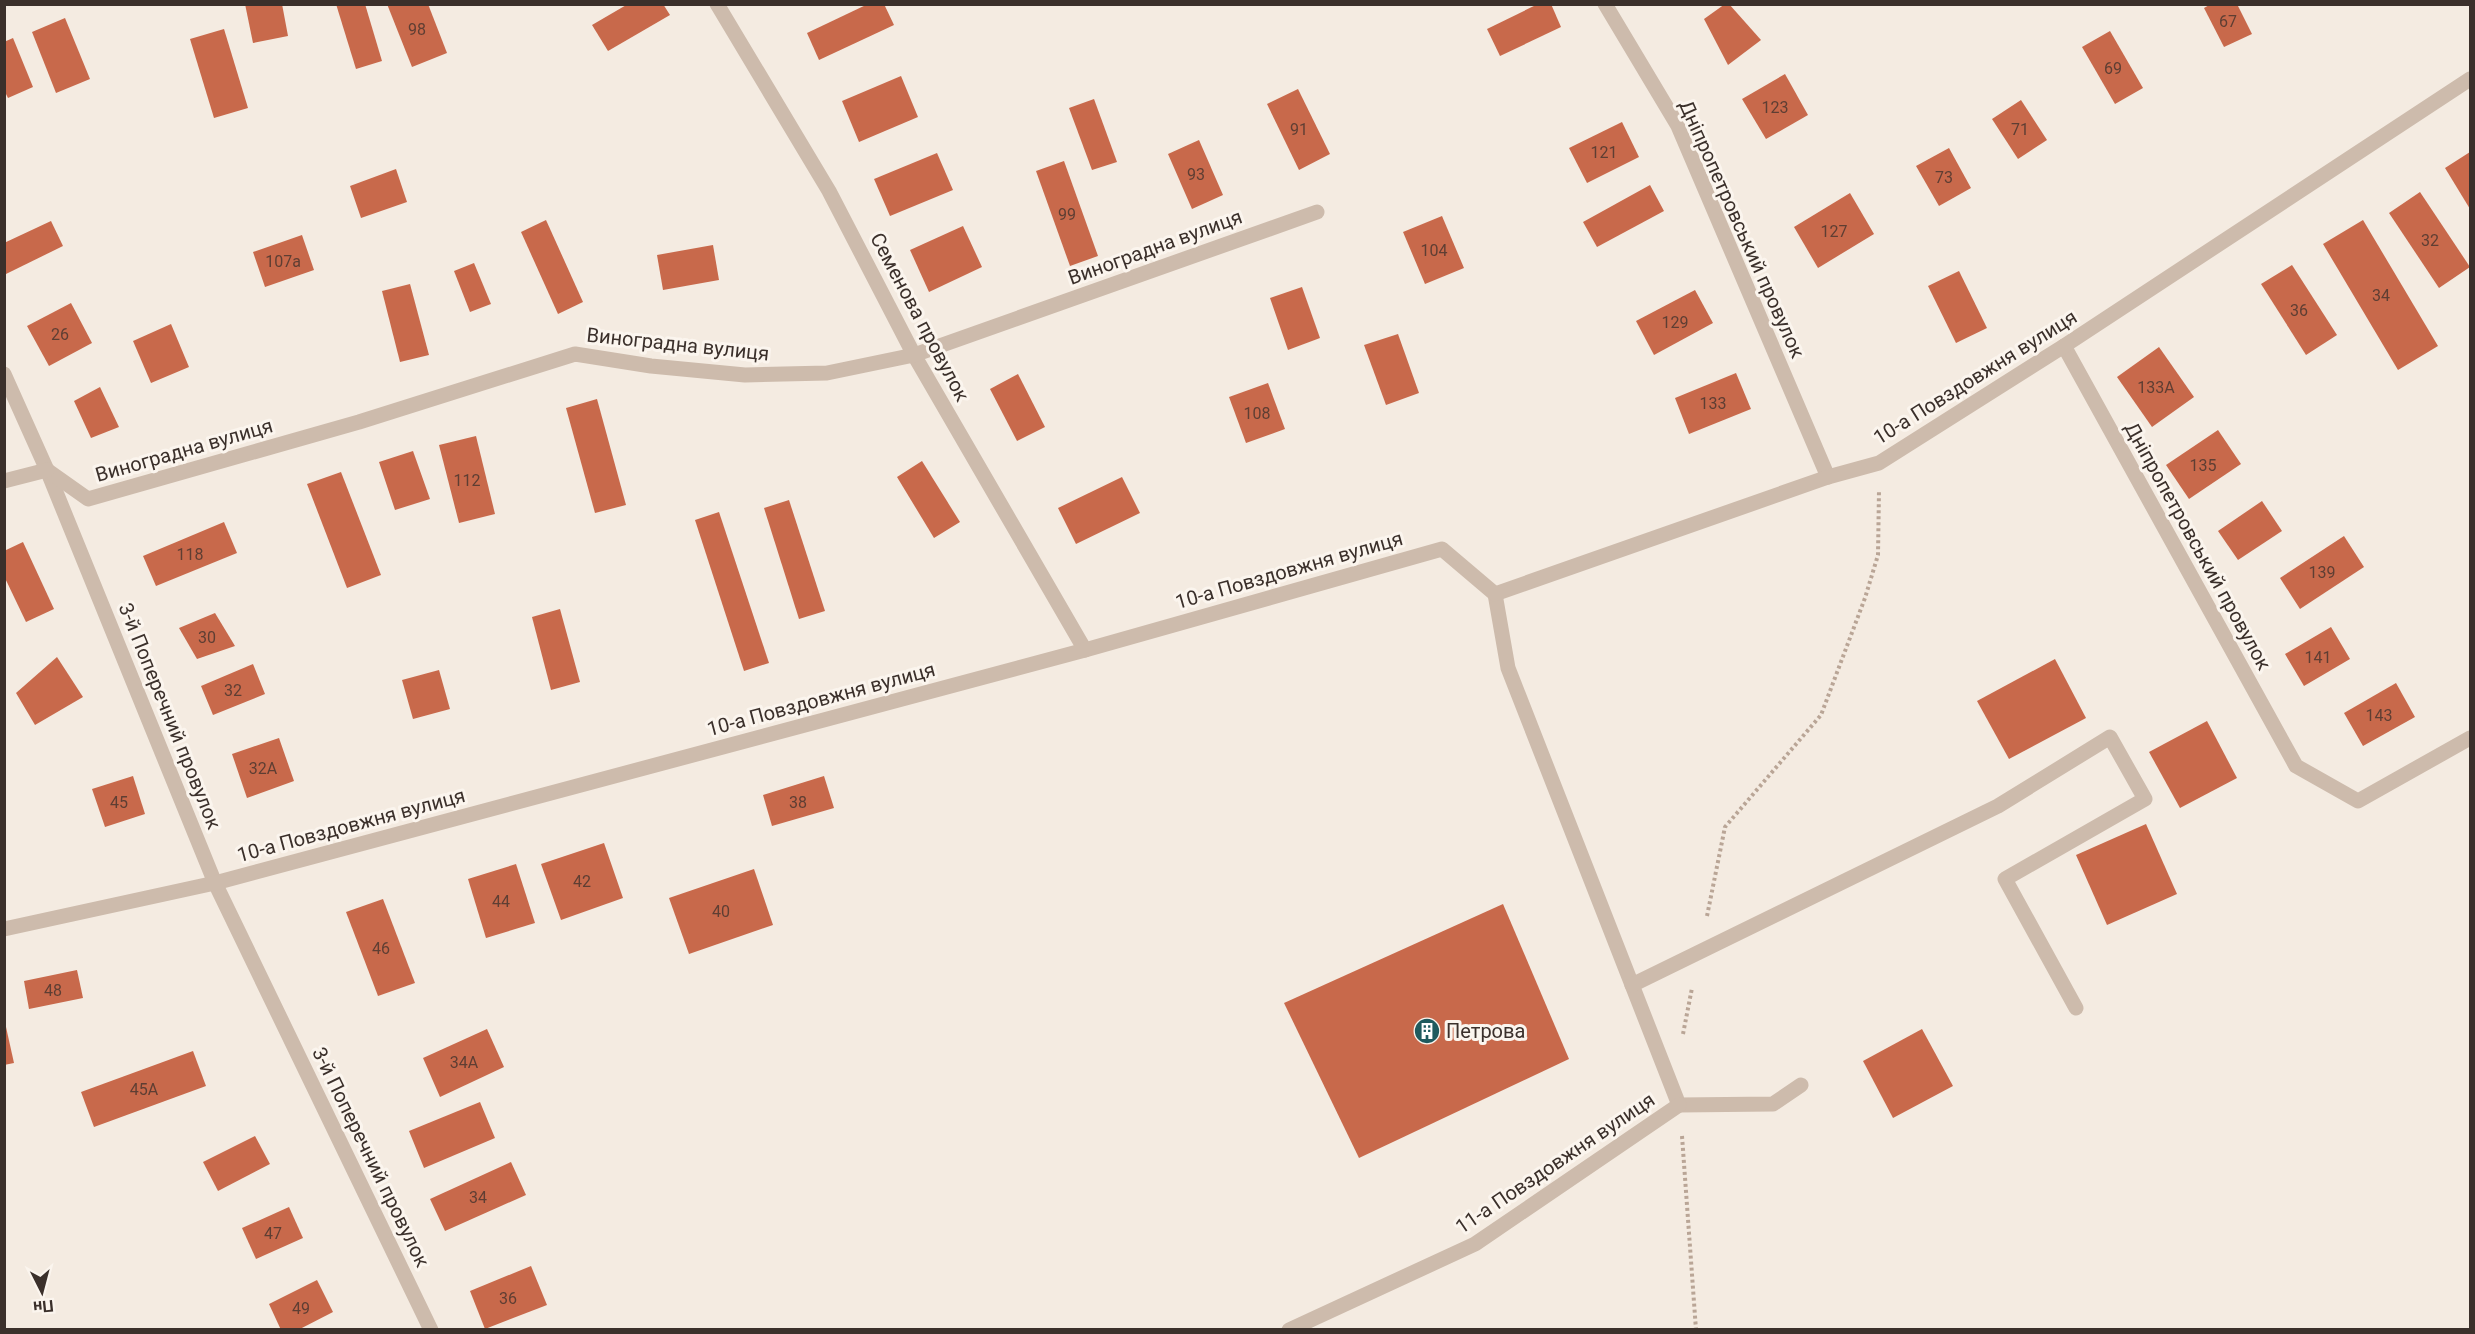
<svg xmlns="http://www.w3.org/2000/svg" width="2475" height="1334" font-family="Roboto,sans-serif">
<rect width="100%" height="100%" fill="#f4ebe1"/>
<g fill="#c8694b">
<polygon points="245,4 282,4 288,36 253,43"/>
<polygon points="336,4 365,4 382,61 356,69"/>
<polygon points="387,4 428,4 447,53 412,67"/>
<polygon points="628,4 663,4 670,15 608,51 592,25"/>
<polygon points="868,4 884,4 894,25 819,60 807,33"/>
<polygon points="1538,4 1551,4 1561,27 1500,56 1487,29"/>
<polygon points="1725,4 1729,4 1761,40 1728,65 1704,19"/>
<polygon points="2211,4 2237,4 2252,34 2224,47 2204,8"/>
<polygon points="65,18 90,79 56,93 32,32"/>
<polygon points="224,29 248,108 214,118 190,39"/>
<polygon points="2110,31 2143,88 2115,104 2082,47"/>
<polygon points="13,38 33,87 8,98 4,90 4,42"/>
<polygon points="1785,74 1808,115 1766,139 1742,99"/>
<polygon points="901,76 918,117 859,142 842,101"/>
<polygon points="1298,89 1330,154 1299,170 1267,104"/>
<polygon points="1094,99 1117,162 1092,170 1069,108"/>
<polygon points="2021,100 2047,140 2018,159 1992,119"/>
<polygon points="1622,122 1639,157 1587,183 1569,148"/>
<polygon points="1199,140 1223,195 1192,209 1168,154"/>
<polygon points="1949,148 1971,188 1939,206 1916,166"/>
<polygon points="2470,152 2470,209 2445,168"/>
<polygon points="937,153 953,190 890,216 874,179"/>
<polygon points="1064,161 1098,256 1070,266 1036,171"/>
<polygon points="396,169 407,202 361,218 350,186"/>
<polygon points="1650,185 1664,211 1597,247 1583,222"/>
<polygon points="2420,192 2470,267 2439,288 2389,213"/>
<polygon points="1850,193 1874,234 1818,268 1794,227"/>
<polygon points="1442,216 1464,268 1425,284 1403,232"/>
<polygon points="546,220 583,302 558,314 521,232"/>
<polygon points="2363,220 2438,346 2398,370 2323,244"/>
<polygon points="51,221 63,246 6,274 4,243"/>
<polygon points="963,226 982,267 929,292 910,250"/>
<polygon points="302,235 314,270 265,287 253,252"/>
<polygon points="713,245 719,280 663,290 657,255"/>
<polygon points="474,263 491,304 470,312 454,271"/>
<polygon points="2292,265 2337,335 2306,355 2261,284"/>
<polygon points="1959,271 1987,328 1956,343 1928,286"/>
<polygon points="410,284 429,355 400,362 382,291"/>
<polygon points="1302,287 1320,338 1288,350 1270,298"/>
<polygon points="1695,290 1713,323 1654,355 1636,321"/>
<polygon points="71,303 92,343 49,366 27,326"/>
<polygon points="171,324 189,367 151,383 133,341"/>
<polygon points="1398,334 1419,393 1386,405 1364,345"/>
<polygon points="2159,347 2194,397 2152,427 2117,377"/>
<polygon points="1736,373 1751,409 1689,434 1675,398"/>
<polygon points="1018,374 1045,427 1017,441 990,389"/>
<polygon points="1268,383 1285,429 1246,443 1229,397"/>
<polygon points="100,387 119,427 91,438 74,401"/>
<polygon points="597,399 626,505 595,513 566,408"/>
<polygon points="2218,430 2241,464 2189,499 2166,465"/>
<polygon points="476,436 495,514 459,523 439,445"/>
<polygon points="413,451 430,499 395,510 379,462"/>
<polygon points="922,461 960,522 934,538 897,477"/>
<polygon points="341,472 381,575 347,588 307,484"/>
<polygon points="1122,477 1140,513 1076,544 1058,508"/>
<polygon points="789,500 825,611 799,619 764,508"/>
<polygon points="2262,501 2282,531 2238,560 2218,531"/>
<polygon points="719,512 769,663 744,671 695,520"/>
<polygon points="224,522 237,553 156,586 143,556"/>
<polygon points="2344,536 2364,567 2300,609 2280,578"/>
<polygon points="23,542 54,609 26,622 4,576 4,551"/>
<polygon points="560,609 580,682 551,690 532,617"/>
<polygon points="215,613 235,646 197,659 179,628"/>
<polygon points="2331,627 2350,659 2304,686 2285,654"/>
<polygon points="57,657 83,697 35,725 16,693"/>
<polygon points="2055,659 2086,718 2009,759 1977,701"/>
<polygon points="253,664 265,694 213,715 201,686"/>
<polygon points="439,670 450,709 413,719 402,680"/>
<polygon points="2396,683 2415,717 2363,746 2344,713"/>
<polygon points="2207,721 2237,778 2180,808 2149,752"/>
<polygon points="279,738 294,781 247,798 232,754"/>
<polygon points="133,776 145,814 105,827 92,789"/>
<polygon points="824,776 834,808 772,826 763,795"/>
<polygon points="2146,824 2177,894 2107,925 2076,855"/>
<polygon points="604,843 623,898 561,920 541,864"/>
<polygon points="516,864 535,923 486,938 468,879"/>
<polygon points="754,869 773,925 689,954 669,898"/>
<polygon points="383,899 415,983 378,996 346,912"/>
<polygon points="1503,904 1569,1059 1359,1158 1284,1003"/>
<polygon points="77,970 83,998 29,1009 24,981"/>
<polygon points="4,1018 14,1063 4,1065"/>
<polygon points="487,1029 504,1067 440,1097 423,1058"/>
<polygon points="1922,1029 1953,1086 1893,1118 1863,1061"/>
<polygon points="193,1051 206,1086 94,1127 81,1092"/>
<polygon points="480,1102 495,1138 424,1168 409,1131"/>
<polygon points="255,1136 270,1164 218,1191 203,1162"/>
<polygon points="511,1162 526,1195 445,1231 430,1199"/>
<polygon points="289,1207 303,1238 256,1259 242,1228"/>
<polygon points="531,1266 547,1305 485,1329 470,1291"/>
<polygon points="317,1280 333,1312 298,1330 281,1330 269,1304"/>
</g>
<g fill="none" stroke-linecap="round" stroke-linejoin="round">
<g stroke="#b9a596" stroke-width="4" stroke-dasharray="3 3" stroke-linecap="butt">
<polyline points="1707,916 1725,827 1821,715 1865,598 1878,555 1879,490"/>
<polyline points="1683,1034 1692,988"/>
<polyline points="1682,1136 1696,1330"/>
</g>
<g stroke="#cdbbac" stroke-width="15">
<polyline points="717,4 829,191 914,355 1085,650"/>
<polyline points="1605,4 1678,126 1828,477"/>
<polyline points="2064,346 2296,766 2358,801 2470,738"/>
<polyline points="4,374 47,470 215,883 431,1330"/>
<polyline points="47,470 88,499 359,422 575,354 651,366 745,375 827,373 914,355 1317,212"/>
<polyline points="4,481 47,470"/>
<polyline points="1495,594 1508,668 1679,1105 1773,1104 1801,1085"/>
<polyline points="4,929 215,883 1085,650 1442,549 1495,594 1828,477 1879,463 2064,346 2470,79"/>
<polyline points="1632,985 1998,806 2110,737 2145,799 2005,879 2076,1008"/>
<polyline points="1289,1330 1475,1244 1679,1105"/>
</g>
</g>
<defs>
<g id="building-disc" transform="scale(1.35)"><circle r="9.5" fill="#1f5a5e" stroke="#fbf5ee"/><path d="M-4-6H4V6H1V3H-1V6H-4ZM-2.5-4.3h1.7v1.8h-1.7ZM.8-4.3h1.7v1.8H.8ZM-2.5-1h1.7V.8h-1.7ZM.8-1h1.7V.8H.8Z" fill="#fff"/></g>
</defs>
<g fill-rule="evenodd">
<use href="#building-disc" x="1427" y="1031"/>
</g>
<g text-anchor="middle" stroke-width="6" stroke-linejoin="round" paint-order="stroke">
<g font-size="16" fill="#5e3e33">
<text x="2228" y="27">67</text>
<text x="417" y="35">98</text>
<text x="2113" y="74">69</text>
<text x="1775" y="113">123</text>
<text x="1299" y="135">91</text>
<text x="2020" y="135">71</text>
<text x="1604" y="158">121</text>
<text x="1196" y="180">93</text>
<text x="1944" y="183">73</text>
<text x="1067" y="220">99</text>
<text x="1834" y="237">127</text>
<text x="2430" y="246">32</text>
<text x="1434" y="256">104</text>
<text x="283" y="267">107а</text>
<text x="2381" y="301">34</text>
<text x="2299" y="316">36</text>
<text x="1675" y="328">129</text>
<text x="60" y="340">26</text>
<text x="2156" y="393">133А</text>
<text x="1713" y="409">133</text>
<text x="1257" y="419">108</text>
<text x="2203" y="471">135</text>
<text x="467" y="486">112</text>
<text x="190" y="560">118</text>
<text x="2322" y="578">139</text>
<text x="207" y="643">30</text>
<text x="2318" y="663">141</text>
<text x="233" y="696">32</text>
<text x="2379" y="721">143</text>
<text x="263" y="774">32А</text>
<text x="119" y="808">45</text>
<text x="798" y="808">38</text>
<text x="582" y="887">42</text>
<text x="501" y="907">44</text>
<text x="721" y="917">40</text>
<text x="381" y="954">46</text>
<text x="53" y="996">48</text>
<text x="464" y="1068">34А</text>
<text x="144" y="1095">45А</text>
<text x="478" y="1203">34</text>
<text x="273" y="1239">47</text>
<text x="508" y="1304">36</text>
<text x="301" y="1314">49</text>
</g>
<g font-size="20" fill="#3b302b" stroke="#fbf5ee">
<text transform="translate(1742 229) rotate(66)" y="7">Дніпропетровський провулок</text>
<text transform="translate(1155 247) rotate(-20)" y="7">Виноградна вулиця</text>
<text transform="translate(920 317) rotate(62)" y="7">Семенова провулок</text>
<text transform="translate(678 344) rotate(6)" y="7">Виноградна вулиця</text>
<text transform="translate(1975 377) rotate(-32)" y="7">10-а Повздовжня вулиця</text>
<text transform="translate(184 450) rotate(-16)" y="7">Виноградна вулиця</text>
<text transform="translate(2198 546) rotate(61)" y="7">Дніпропетровський провулок</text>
<text transform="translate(1289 570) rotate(-16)" y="7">10-а Повздовжня вулиця</text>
<text transform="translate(821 699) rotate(-15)" y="7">10-а Повздовжня вулиця</text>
<text transform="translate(170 716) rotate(68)" y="7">3-й Поперечний провулок</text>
<text transform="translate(351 825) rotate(-15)" y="7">10-а Повздовжня вулиця</text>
<text transform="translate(371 1157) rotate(64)" y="7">3-й Поперечний провулок</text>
<text transform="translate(1555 1163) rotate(-34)" y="7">11-а Повздовжня вулиця</text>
</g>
<g font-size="20" fill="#3b302b" stroke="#fbf5ee" text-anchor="start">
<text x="1446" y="1038">Петрова</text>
</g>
</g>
<rect width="2475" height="1334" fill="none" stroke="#3b302b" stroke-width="12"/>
<g transform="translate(42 1292) rotate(174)" stroke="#fbf5ee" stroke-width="4.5" paint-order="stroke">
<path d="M0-4.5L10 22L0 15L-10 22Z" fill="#3b302b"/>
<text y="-9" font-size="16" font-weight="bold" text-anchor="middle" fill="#3b302b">Пн</text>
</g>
</svg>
